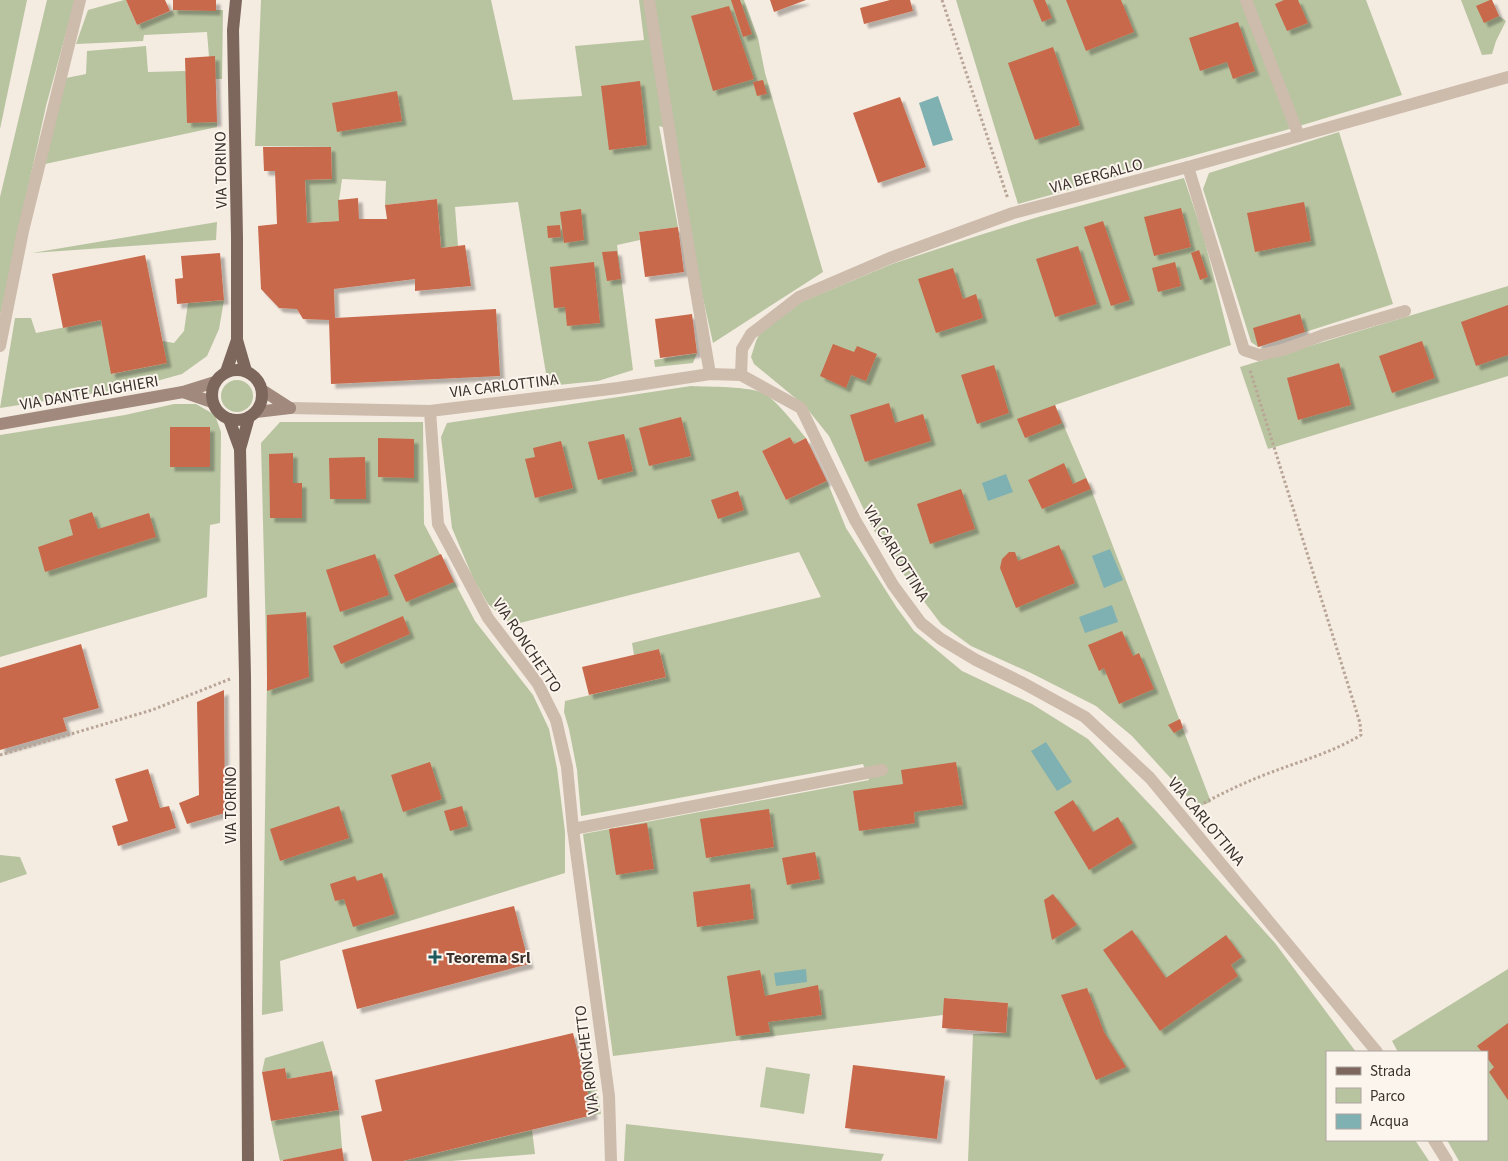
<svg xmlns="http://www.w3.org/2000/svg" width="1508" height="1161" font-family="'Source Sans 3',sans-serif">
<defs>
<filter id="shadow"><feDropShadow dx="4.5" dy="4.5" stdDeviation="1" flood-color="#0004"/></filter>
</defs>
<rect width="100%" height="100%" fill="#f4ebe1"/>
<g fill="#b8c4a0">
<polygon points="0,0 27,0 0,129"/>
<polygon points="47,0 75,0 46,106 0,316 0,197"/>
<polygon points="124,0 126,0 137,25 173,10 223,10 222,79 215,79 209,57 207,32 144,35 143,41 76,44 88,10"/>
<polygon points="261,0 491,0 513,100 582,96 575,46 644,40 639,0 744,0 758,38 765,73 823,272 713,343 693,254 675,131 659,126 678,227 639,232 640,240 617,245 633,370 598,381 548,386 518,202 455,207 458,246 441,248 437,199 385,205 386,181 342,179 339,200 339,221 307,223 305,180 332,179 331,147 255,146"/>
<polygon points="956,0 1366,0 1402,95 1286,130 1018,204"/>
<polygon points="1461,0 1492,0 1499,16 1506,21 1496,41 1492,54 1482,55"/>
<polygon points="146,46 148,72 185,71 217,122 217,127 45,164 66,78 86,74 87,51"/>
<polygon points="1339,132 1393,304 1258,347 1251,342 1203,189 1209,173"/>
<polygon points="1184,178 1204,238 1231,345 1055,405 1091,489 1211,802 1197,807 1132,736 1096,706 1031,673 971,646 941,624 907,579 873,529 829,436 805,406 754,364 751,357 756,341 760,333 799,303 892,264 980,235 1038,217"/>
<polygon points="217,222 216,240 32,253"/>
<polygon points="1508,286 1508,376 1268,449 1240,367"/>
<polygon points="224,300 219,329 207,356 182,374 135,387 0,408 15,318 31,318 36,333 101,320 112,374 166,363 162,341 174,343 184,331 188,303"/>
<polygon points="697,353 693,363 655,367 654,360"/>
<circle cx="237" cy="396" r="16"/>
<path d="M691,386C709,387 751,386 765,394C777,401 797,427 806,438L794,444L790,437L762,451L786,500L827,481L846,528L897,608L914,631L962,671L1032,704L1088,739L1157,812L1275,943L1356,1052H1327V1140H1415L1429,1161H968L973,1034L1006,1033L1008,1003L945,998L943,1015L613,1056L583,834L869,780L863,764L581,816L577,770L569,729L564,712L565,701L666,677L659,649L634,655L632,643L821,597L799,552L512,625L488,604L473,578L452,528L441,437L447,423Z"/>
<polygon points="174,404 196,404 215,415 221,432 220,523 210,525 207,597 0,657 0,435 125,415"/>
<polygon points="280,422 423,422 424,524 475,621 533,695 549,729 557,768 565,832 565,873 280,961 283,1011 262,1015 267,679 261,443"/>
<polygon points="0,855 20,857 27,874 0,883"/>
<polygon points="1508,969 1508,1161 1459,1161 1447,1140 1487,1140 1487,1052 1398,1052 1392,1041"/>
<polygon points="323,1041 332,1071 287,1079 285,1068 262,1072 265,1058"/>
<polygon points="766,1067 810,1074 804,1114 760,1107"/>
<polygon points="594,1070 601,1114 593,1115 582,1071"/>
<polygon points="339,1110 342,1148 280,1161 271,1121"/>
<polygon points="626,1124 884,1154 881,1161 624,1161"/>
<polygon points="532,1130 535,1154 452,1161 403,1161"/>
</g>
<g fill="#7fb0b2">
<polygon points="938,96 953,140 933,146 919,103"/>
<polygon points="1006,474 1013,492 988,501 982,483"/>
<polygon points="1110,549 1123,580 1104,588 1092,556"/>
<polygon points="1112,605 1118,622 1085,633 1079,617"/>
<polygon points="1046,742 1072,782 1057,791 1031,751"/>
<polygon points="806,969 807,982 776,986 774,973"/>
</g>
<g fill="#c8694b" filter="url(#shadow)">
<polygon points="126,0 165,0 170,11 137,25"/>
<polygon points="173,0 216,0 216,11 173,10"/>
<polygon points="731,0 740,0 752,34 743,37"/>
<polygon points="770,0 806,0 774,12"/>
<polygon points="890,0 910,0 913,11 864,24 860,8"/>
<polygon points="1033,0 1045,0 1052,18 1042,22"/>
<polygon points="1066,0 1121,0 1134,32 1086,51"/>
<polygon points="1284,0 1298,0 1308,23 1287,31 1275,4"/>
<polygon points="1490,0 1492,0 1499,16 1484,23 1476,6"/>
<polygon points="729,6 754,79 713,91 691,16"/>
<polygon points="1238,22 1255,71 1233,79 1227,62 1200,71 1189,38"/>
<polygon points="1053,47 1080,125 1035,140 1008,63"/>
<polygon points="215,56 217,122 187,123 185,58"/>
<polygon points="763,80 767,94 757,96 753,82"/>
<polygon points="640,81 647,145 609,150 601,86"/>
<polygon points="397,91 402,121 337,132 332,103"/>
<polygon points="900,97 926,167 878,183 853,113"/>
<polygon points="263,147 331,147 332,179 305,180 307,223 339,221 338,200 358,198 359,219 387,219 385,205 437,199 441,248 465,245 471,286 415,291 415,279 334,289 335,318 496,309 500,376 331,384 329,320 303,319 297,309 279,308 261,289 258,226 277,224 275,171 264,171"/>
<polygon points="1304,202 1311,241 1255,252 1247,213"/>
<polygon points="1181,208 1191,247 1154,256 1144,217"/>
<polygon points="581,209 584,240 564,243 560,212"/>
<polygon points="1103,221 1130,300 1111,306 1084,227"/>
<polygon points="560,225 561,237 548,238 547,226"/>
<polygon points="678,227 684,272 645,277 639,232"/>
<polygon points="1078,246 1097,304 1055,317 1036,259"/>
<polygon points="1199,250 1208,277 1200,280 1191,253"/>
<polygon points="617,251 621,279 607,281 602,252"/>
<polygon points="220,253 224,300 177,304 175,279 183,278 181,256"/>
<polygon points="145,255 167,363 111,374 101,320 63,328 52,274"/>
<polygon points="594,262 600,323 567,326 565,307 554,308 550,267"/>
<polygon points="1175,262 1181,286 1158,292 1152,268"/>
<polygon points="953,268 963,299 976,294 983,318 936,333 918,279"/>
<polygon points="1508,305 1508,355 1476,366 1461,322"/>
<polygon points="692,314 697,353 660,358 655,319"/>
<polygon points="1300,314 1305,332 1258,347 1253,328"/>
<polygon points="1422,341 1435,378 1392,393 1379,356"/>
<polygon points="833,344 854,352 857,346 877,354 866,381 851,375 846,388 820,376"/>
<polygon points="1339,363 1351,405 1298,420 1287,378"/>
<polygon points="994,365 1009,413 977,424 961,375"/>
<polygon points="889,403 895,423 923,414 931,441 865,462 850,415"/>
<polygon points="1055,405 1062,423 1025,438 1017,419"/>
<polygon points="681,417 691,456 649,466 639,428"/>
<rect x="170" y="427" width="40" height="40"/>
<polygon points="624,434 633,471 598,480 588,442"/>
<polygon points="790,437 794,444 806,438 827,481 786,500 762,451"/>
<polygon points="378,438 414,439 414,478 378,477"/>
<polygon points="561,441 573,488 535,498 525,459 535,457 533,448"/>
<polygon points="293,453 293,483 302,483 302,518 270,518 269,454"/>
<polygon points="365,457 366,499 330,499 329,458"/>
<polygon points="1064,463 1073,484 1086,478 1091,489 1042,509 1028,480"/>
<polygon points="961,489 975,529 930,544 917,504"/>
<polygon points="738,491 744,510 718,519 711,500"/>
<polygon points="92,512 98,529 149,513 156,537 45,572 38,547 73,535 69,520"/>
<polygon points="1059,545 1075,583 1016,608 1000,568 1002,559 1009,552 1015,552 1018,561"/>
<polygon points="375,554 389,595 340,612 326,570"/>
<polygon points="441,554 454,582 406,602 394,575"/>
<polygon points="306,612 309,677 267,691 267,615"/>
<polygon points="403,616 410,634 341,664 333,646"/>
<polygon points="1122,631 1133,656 1139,653 1154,689 1119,704 1104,668 1099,671 1088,645"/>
<polygon points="81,644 99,708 63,718 67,731 0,750 0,668"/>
<polygon points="659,649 666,677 589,695 582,667"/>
<polygon points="224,690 225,813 187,824 179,803 199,795 197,702"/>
<polygon points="1180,719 1183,728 1174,733 1168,725"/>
<polygon points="430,762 442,799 403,812 391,775"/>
<polygon points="956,762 963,805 914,812 915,823 859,831 853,791 903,784 901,770"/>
<polygon points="148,769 160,808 169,806 176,828 118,846 112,826 128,821 115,779"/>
<polygon points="1073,800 1093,832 1118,817 1133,843 1089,870 1054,812"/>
<polygon points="339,806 349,838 280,861 270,829"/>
<polygon points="462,806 468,826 450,831 444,811"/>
<polygon points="769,809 774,847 706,858 700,819"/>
<polygon points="647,823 654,869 616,875 609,829"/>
<polygon points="815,852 820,879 787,885 782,858"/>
<polygon points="382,873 395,914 353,927 344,899 335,901 330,884 355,876 357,881"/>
<polygon points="750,884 754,919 697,927 693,892"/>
<polygon points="1053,894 1077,925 1052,940 1044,900"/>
<polygon points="514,906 529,964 357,1009 342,950"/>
<polygon points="1132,930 1166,978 1226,935 1242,957 1231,965 1238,976 1160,1031 1103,950"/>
<polygon points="760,970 765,996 818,985 822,1015 768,1022 770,1032 736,1036 727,976"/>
<polygon points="1087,988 1104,1032 1126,1067 1096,1080 1061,995"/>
<polygon points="944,998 1008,1003 1006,1033 942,1028"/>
<polygon points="1508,1023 1508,1100 1489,1072 1494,1067 1487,1058 1487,1052 1482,1052 1477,1046"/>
<polygon points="573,1033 593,1115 403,1161 372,1161 361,1116 382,1111 375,1080"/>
<polygon points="853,1065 945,1076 937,1139 845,1128"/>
<polygon points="285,1068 287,1079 332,1071 339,1110 271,1121 262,1072"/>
<polygon points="342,1148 344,1161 283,1161 283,1160"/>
</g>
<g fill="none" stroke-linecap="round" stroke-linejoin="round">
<g stroke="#b9a596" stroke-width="3" stroke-dasharray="2.5 2.5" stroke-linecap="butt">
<polyline points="942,0 1008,199"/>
<polyline points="0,755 152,710 230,679"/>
<path d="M1195,808C1220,794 1245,782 1272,772C1301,761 1333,752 1361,735L1360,723L1250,370"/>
</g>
<g stroke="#cdbbac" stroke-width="12">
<polyline points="649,0 676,173 710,374"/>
<polyline points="1246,0 1299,136"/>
<polyline points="1188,167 1244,350 1259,355 1283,350 1323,335 1405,311"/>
<polyline points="0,346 23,231 80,0"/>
<polyline points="741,375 742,349 751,334 799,297 890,258 1013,213 1188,167 1508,77"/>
<polyline points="290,408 430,411 438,524 488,618 538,684 556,720 567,767 573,829 609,1096 611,1161"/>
<polyline points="430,411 618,388 710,374 741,375 801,408 855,520 893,585 921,623 941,639 976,660 1023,683 1085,717 1150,778 1377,1052"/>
<polyline points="573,829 882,770"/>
<polyline points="1434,1140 1447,1161"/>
</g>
<g stroke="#a18a7d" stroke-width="12">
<polyline points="262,390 290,408"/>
<polyline points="183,392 212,402"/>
<polyline points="256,412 290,408"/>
<polyline points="0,424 183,392 215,382"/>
</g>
<g stroke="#7d675c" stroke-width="12">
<polyline points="236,0 233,30 237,237 237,340 246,371"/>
<circle cx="237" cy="395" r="25"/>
<polyline points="226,372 237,340"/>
<polyline points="229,419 240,449"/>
<polyline points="248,1161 245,676 240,449 249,417"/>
</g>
</g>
<path fill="#1f5a5e" stroke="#fbf5ee" stroke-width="2" d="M432.5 949.5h5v5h5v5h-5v5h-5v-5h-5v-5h5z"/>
<g text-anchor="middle" stroke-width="4" stroke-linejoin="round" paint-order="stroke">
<g font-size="16" fill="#3b302b" stroke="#fbf5ee">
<text transform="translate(220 170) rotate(-91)" y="6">VIA TORINO</text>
<text transform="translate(1096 175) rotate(-15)" y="6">VIA BERGALLO</text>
<text transform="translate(504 385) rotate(-7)" y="6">VIA CARLOTTINA</text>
<text transform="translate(89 392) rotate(-10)" y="6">VIA DANTE ALIGHIERI</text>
<text transform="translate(897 553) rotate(58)" y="6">VIA CARLOTTINA</text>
<text transform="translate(528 645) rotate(56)" y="6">VIA RONCHETTO</text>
<text transform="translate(230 805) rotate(-90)" y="6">VIA TORINO</text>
<text transform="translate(1207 821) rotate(50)" y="6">VIA CARLOTTINA</text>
<text transform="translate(586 1060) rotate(-97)" y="6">VIA RONCHETTO</text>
</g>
<g font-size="16" font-weight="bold" fill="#3b302b" stroke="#fbf5ee" text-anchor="start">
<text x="446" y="963">Teorema Srl</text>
</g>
</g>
<rect x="1326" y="1051" width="162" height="90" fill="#fbf5ee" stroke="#aea6a0"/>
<rect x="1336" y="1067" width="25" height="8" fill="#7d675c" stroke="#aea6a0"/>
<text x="1370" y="1076" font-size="15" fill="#3b302b">Strada</text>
<rect x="1336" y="1088" width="25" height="15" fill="#b8c4a0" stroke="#aea6a0"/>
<text x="1370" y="1101" font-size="15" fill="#3b302b">Parco</text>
<rect x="1336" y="1114" width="25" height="15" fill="#7fb0b2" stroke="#aea6a0"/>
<text x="1370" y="1126" font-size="15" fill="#3b302b">Acqua</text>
</svg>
